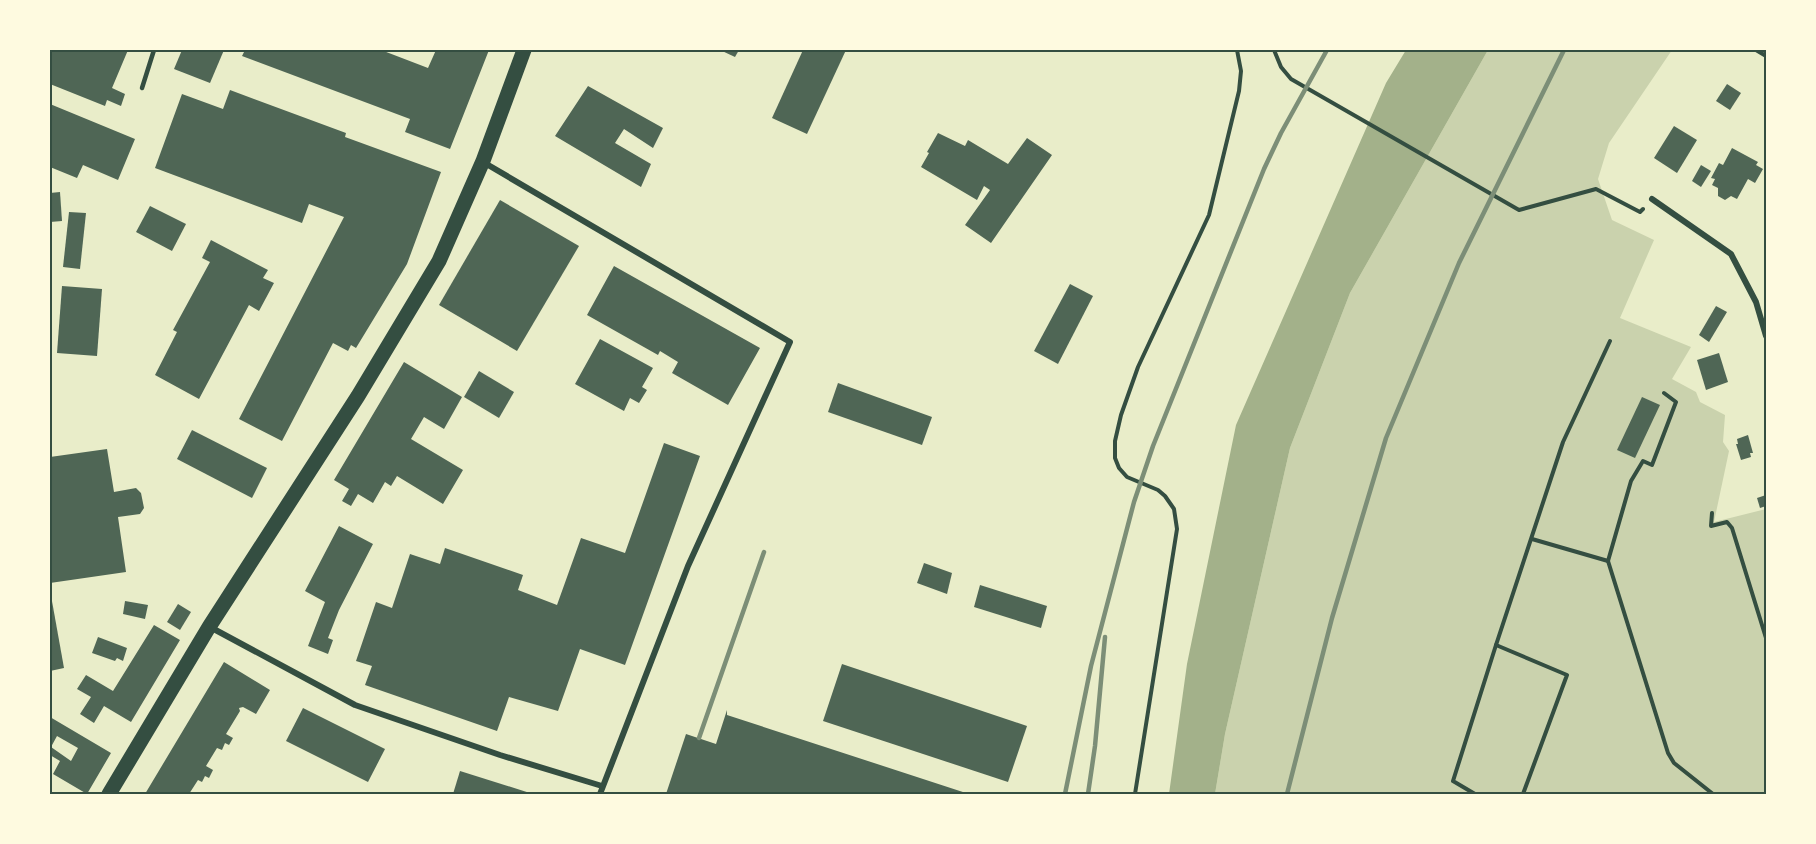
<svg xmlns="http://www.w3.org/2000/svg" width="1816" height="844" font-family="Commissioner,sans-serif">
<rect width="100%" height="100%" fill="#e9edc9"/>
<polygon fill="#cad2ad" points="1488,50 1672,50 1609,143 1598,179 1612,220 1654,240 1620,318 1691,347 1672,379 1696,392 1700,402 1725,415 1723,442 1729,451 1714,522 1766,509 1766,794 1215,794 1225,734 1290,448 1350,293"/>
<polygon fill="#a3b18a" points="1406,50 1488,50 1350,293 1290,448 1225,734 1215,794 1169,794 1187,664 1236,425 1386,83"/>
<g fill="#4f6655" fill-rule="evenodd">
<polygon points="50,50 128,50 112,88 125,94 121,106 107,100 105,106 50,84"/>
<polygon points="182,50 224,50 210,83 174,69"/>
<polygon points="245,50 381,50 428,68 436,50 489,50 450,149 405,132 410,119 242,56"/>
<polygon points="720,50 739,50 735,57"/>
<polygon points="803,50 846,50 807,134 772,118"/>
<polygon points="1727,84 1741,93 1730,110 1716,101"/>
<polygon points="588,86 663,128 653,148 624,129 615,143 651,164 641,187 555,136"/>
<polygon points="230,90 346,133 345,137 441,172 407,264 356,348 351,345 348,351 333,343 282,441 239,419 344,217 309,204 302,223 155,168 182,94 223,109"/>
<polygon points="50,104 135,139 118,180 83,165 77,178 50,167"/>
<polygon points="1674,126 1697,140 1677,173 1654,158"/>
<polygon points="938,133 965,146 968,140 1008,164 1027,138 1052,155 991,243 965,225 990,190 984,186 977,200 921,167 929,153 927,152"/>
<polygon points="1732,148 1758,162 1756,165 1763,169 1755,183 1748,179 1737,199 1731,196 1725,200 1718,196 1718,188 1712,185 1715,179 1711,178 1719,163 1723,165"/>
<polygon points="1701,165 1711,171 1701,187 1692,181"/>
<polygon points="60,192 62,221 50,222 50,193"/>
<polygon points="500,200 579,246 517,351 439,305"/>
<polygon points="150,206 186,224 172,251 136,232"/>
<polygon points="69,212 86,213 80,269 63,267"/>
<polygon points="211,240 268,270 263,278 274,283 259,311 249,305 199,399 155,375 177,332 173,330 210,262 202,258"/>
<polygon points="614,266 760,348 728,405 672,373 678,362 660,351 658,355 587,315"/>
<polygon points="1070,284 1093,296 1058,364 1034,351"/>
<polygon points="62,286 102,289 97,356 57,353"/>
<polygon points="1716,306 1727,312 1709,342 1699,335"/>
<polygon points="600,339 653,368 642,387 647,390 639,403 630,398 624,411 575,384"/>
<polygon points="1719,353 1728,382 1706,390 1697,360"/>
<polygon points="404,362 462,397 444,429 424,417 411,439 463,470 443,504 397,476 391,486 385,482 373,503 358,494 351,506 342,501 349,489 334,480"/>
<polygon points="479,371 514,392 499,418 464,397"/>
<polygon points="838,383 932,417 922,445 828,412"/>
<polygon points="1642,397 1660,405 1635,458 1617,450"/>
<polygon points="192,430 267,468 252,498 177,459"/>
<polygon points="1748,435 1753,453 1750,453 1751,457 1741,460 1736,444 1738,444 1737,439"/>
<polygon points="664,443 700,456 625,665 580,649 558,711 509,697 497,731 365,685 372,666 356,661 376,602 392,608 410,554 440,564 445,548 523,575 518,590 557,605 581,538 625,553"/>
<polygon points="107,449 114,492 136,488 141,493 144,508 140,514 118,517 126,572 50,583 50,457"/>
<polygon points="1766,495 1766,506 1760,508 1757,498"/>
<polygon points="339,526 373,544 339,610 328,638 333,640 328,654 308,646 325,602 305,591"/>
<polygon points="924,563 952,573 947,594 917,583"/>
<polygon points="980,585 1047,606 1041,628 974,607"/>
<polygon points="50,590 64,668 50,671"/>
<polygon points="125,601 148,605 145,619 123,614"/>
<polygon points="178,604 191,612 180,630 167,622"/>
<polygon points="154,625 180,640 131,722 104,706 94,723 80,714 91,697 77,689 86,675 113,691"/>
<polygon points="98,637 127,648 123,661 117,658 115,661 92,653"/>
<polygon points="224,662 270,690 256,714 243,707 239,708 240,711 226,734 233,738 229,745 225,743 222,750 217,748 206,766 213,770 209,778 205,776 202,782 198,780 189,794 145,794"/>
<polygon points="842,664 1027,726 1008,782 823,721"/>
<polygon points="303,708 385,749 368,782 286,741"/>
<polygon points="727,710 727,715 969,794 666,794 686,734 716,744"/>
<path d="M50,717L111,753L87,794L53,774L60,761L50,755ZM57,736L78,748L71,761L51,747Z"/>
<polygon points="460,771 533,794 453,794"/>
</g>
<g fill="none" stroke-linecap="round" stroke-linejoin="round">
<g stroke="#344e41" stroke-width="4">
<polyline points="1274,50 1281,67 1291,79 1519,210 1596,189 1640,212 1643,209"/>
<polyline points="1756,50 1766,56"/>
<polyline points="1664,393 1676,402 1652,465 1643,461 1631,481 1608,561 1668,753 1674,763 1713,794"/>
<polyline points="1712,513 1711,526 1727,522 1732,528 1766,638"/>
<polyline points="1532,539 1608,561"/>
<polyline points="1496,645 1567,675 1523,794"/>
<polyline points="1135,794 1177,529 1174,509 1165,496 1158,490 1127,477 1119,468 1115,458 1115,441 1121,415 1138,367 1209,215 1239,91 1241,71 1237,50"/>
<polyline points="1475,794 1453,781 1496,645 1563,442 1610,341"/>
</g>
<polyline stroke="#344e41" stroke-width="4.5" points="142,88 154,50"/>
<g stroke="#344e41" stroke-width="6">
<polyline points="483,162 790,342 688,566 600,794"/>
<polyline points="1652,199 1731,254 1756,302 1766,336"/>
<polyline points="210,627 355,705 500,755 602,786"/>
</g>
<polyline stroke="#344e41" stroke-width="15" points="109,794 209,627 358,396 439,261 483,161 524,50"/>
<g stroke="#7c8e77" stroke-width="4.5">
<polyline points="699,738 764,552"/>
<polyline points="1065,794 1091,666 1134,502 1153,446 1264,169 1281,133 1327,50"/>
<polyline points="1088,794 1095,746 1105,637"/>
<polyline points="1287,794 1332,618 1386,438 1459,263 1564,50"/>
</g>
</g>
<rect width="1816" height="844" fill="none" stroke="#fefae0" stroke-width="102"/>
<rect x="51" y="51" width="1714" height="742" fill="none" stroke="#344e41" stroke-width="2"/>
</svg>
